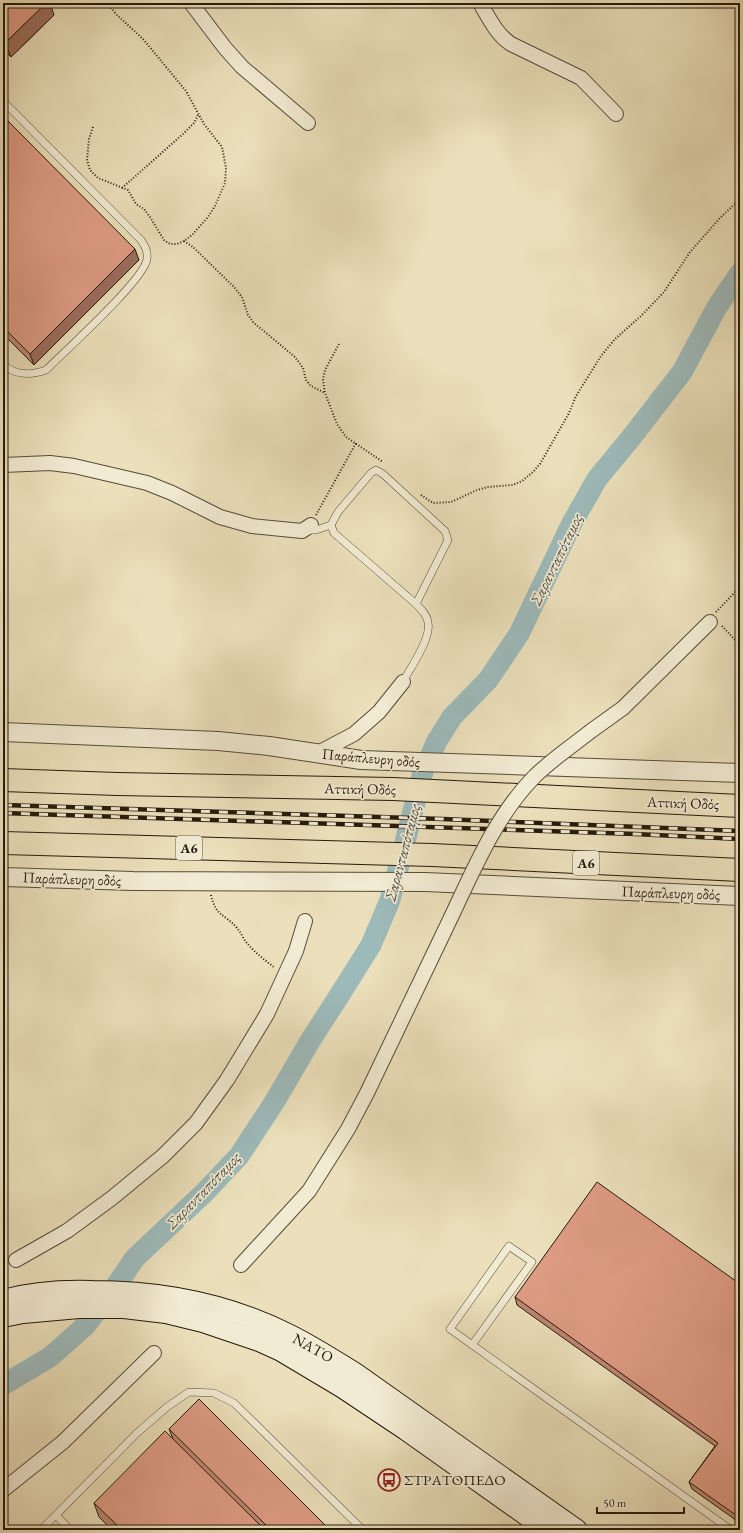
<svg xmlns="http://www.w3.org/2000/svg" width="743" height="1533" font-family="'EB Garamond',serif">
<rect width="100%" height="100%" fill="#ebe0bb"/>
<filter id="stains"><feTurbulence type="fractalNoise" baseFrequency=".005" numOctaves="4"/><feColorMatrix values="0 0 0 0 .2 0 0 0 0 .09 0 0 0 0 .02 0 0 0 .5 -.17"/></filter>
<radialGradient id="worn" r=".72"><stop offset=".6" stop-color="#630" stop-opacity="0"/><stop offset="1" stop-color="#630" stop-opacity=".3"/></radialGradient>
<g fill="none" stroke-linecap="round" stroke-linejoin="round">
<polyline stroke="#9dbaba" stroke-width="21" points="3,1385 50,1357 84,1327 111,1293 135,1258 204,1193 239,1156 275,1101 310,1041 339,996 371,945 390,900 423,772 437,741 452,717 488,680 519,634 572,523 597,479 630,439 682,372 717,307 740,273"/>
<g stroke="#564b38" stroke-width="8">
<g id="service">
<path d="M3,101L141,240C145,246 148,251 147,259C145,279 64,352 46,370C32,375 15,376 3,364"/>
<path d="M331,525L334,533L416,604C421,609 427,615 428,622C432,638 410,668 403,682"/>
<polyline points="306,530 316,530 331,525 338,512 371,473 376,470 383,474 445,531 448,540 416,604"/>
<polyline points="472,1345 532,1262 509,1246 450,1329 731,1530"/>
<polyline points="56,1515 70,1530"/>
<polyline points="41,1530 137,1433 167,1407 189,1392 214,1393 234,1403 363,1530"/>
</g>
</g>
<g stroke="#564b38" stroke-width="16">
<g id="minor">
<polyline points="191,3 225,48 242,67 308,123"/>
<path d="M480,3C489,18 496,34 511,44L581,78L616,114"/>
<polyline points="3,465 50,463 74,466 147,483 172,493 220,517 252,526 302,531 311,525"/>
<polyline points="591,731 623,708 710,622"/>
<polyline points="318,753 354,734 379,712 403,682"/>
<polyline points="16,1260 67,1231 112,1198 163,1156 196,1123 227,1080 267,1014 296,951 305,921"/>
<polyline points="241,1265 309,1191 348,1129 367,1093 444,932"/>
<polyline points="3,1490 63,1442 154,1353"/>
</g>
</g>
<g stroke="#564b38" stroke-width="20">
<g id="tertiary">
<polyline points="3,732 218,741 269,746 361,760 740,773"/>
<polyline points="3,877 133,881 425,882 740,896"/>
</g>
</g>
<g stroke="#25190c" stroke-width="22">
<g id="secondary">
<path d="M3,1300C32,1292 63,1290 93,1291C161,1291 229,1304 290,1335C312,1346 334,1360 355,1373L577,1530"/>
<polyline points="3,1317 23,1313 79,1308 124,1308 166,1313 203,1322 259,1341 281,1351 343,1388 406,1430 547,1530"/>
</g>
</g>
<g stroke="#25190c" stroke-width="24">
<g id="motorway">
<polyline points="3,780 117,784 393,789 740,806"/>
<polyline points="3,843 432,855 740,870"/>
</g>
</g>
<g stroke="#25190c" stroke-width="2" stroke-dasharray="1 2" stroke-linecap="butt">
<polyline points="93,127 89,139 87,160 90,170 98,178 128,190 136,204 144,209 150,217 164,240 170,244 177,244 184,241 192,235 208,217 215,206 225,183 226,168 222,147 204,124 186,91 143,39 117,15 107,3"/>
<polyline points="122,188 183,134 194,123 198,115"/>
<polyline points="184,241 193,247 234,287 242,297 248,315 254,323 295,357 303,368 306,380 311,386 325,393"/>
<polyline points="339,344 325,370 323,380 325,393 337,424 346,437 383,462"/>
<polyline points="421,495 433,503 451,502 477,490 488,487 513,485 522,481 533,472 540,464 569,413 576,396 601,356 615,339 641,316 664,292 690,252 720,218 740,199"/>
<polyline points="316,515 356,443"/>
<polyline points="716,612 740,587"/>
<polyline points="722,626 736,641 740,650"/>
<path d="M211,895C216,917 224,913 237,928C241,932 243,939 247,943C255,953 265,960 275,968"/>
</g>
<use href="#service" stroke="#f2ebd3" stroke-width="7"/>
<use href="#minor" stroke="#f2ebd3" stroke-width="14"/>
<use href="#tertiary" stroke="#f2ebd3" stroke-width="18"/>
<use href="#secondary" stroke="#f2ebd3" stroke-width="20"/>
<use href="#motorway" stroke="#ebe0bb" stroke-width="22"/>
<g stroke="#25190c" stroke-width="4.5">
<g id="rail">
<polyline points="3,805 442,819 740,831"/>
<polyline points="3,813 635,834 740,839"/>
</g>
</g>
<use href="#rail" stroke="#f2ebd3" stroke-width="3" stroke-dasharray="9" stroke-linecap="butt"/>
<g stroke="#564b38" stroke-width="16" stroke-linecap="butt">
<path id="minor-bridge" d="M444,932C470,879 492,820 534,777C551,760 572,746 591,731"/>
</g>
<use href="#minor-bridge" stroke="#f2ebd3" stroke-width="14"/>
</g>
<g fill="#bf8672" stroke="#25190c">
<polygon points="3,3 54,15 11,57 3,49"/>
<polygon points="3,116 139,260 34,365 3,334"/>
<polygon points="740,1284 740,1523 692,1489 689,1482 715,1446 517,1305 515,1297"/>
<polygon points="169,1429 330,1530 112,1530 99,1517 94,1503 173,1439"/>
</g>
<g fill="#9b6d5c" stroke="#25190c">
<polygon points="46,3 50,3 54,15 11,57 5,43"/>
<polygon points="135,249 139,260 34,365 30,354"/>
</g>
<g fill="#de9c84" stroke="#25190c">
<polygon points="3,3 46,3 5,43 3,41"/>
<polygon points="3,116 135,249 30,354 3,327"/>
<polygon points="597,1182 740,1284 740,1518 689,1482 718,1443 515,1297"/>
<polygon points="199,1399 330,1530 271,1530 169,1429"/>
<polygon points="165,1431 265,1530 122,1530 94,1503"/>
</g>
<defs>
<g id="bus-ring" transform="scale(1.15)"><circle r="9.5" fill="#f2ebd3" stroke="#8f2418" stroke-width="1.5"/><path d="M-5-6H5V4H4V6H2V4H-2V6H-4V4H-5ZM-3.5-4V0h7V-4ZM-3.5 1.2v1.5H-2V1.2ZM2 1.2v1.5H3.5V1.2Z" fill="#8f2418"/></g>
</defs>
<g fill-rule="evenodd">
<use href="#bus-ring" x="389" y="1480"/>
</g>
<g text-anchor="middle" stroke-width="3.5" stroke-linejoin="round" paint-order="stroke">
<g fill="#f2ebd3" stroke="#625848" stroke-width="1">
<rect x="176" y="836" width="26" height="24" rx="3"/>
<rect x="573" y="851" width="26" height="24" rx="3"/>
</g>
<g font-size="14" font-weight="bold" fill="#25190c">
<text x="189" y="853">Α6</text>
<text x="586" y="868">Α6</text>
</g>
<g font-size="15" fill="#25190c" stroke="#f2ebd3">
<text transform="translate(371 758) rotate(5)" y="5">Παράπλευρη οδός</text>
<text transform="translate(360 789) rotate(1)" y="5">Αττική Οδός</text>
<text transform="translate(683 803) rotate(2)" y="5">Αττική Οδός</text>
<text transform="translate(72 879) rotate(2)" y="5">Παράπλευρη οδός</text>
<text transform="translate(671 893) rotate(2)" y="5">Παράπλευρη οδός</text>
<text transform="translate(313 1348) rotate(29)" y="5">ΝΑΤΟ</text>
</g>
<g font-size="15" fill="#25190c" stroke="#f2ebd3" text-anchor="start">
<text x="404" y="1485">ΣΤΡΑΤΟΠΕΔΟ</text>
</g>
<g font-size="16" font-style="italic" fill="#4f5149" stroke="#f2ebd3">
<text transform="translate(556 559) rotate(-64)" y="6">Σαρανταπόταμος</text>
<text transform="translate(402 852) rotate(-75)" y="6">Σαρανταπόταμος</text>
<text transform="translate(203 1190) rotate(-46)" y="6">Σαρανταπόταμος</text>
</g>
</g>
<rect width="743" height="1533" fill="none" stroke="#ebe0bb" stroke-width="16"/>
<rect x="4" y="4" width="735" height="1525" fill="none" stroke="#25190c" stroke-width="2"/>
<rect x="8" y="8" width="727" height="1517" fill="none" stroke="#25190c"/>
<path d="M597 1507v6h87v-6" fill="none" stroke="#25190c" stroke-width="2"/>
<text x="603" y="1507" font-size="12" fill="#25190c" stroke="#f2ebd3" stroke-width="3" paint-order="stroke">50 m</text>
<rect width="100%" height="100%" filter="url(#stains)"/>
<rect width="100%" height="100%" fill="url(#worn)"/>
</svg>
